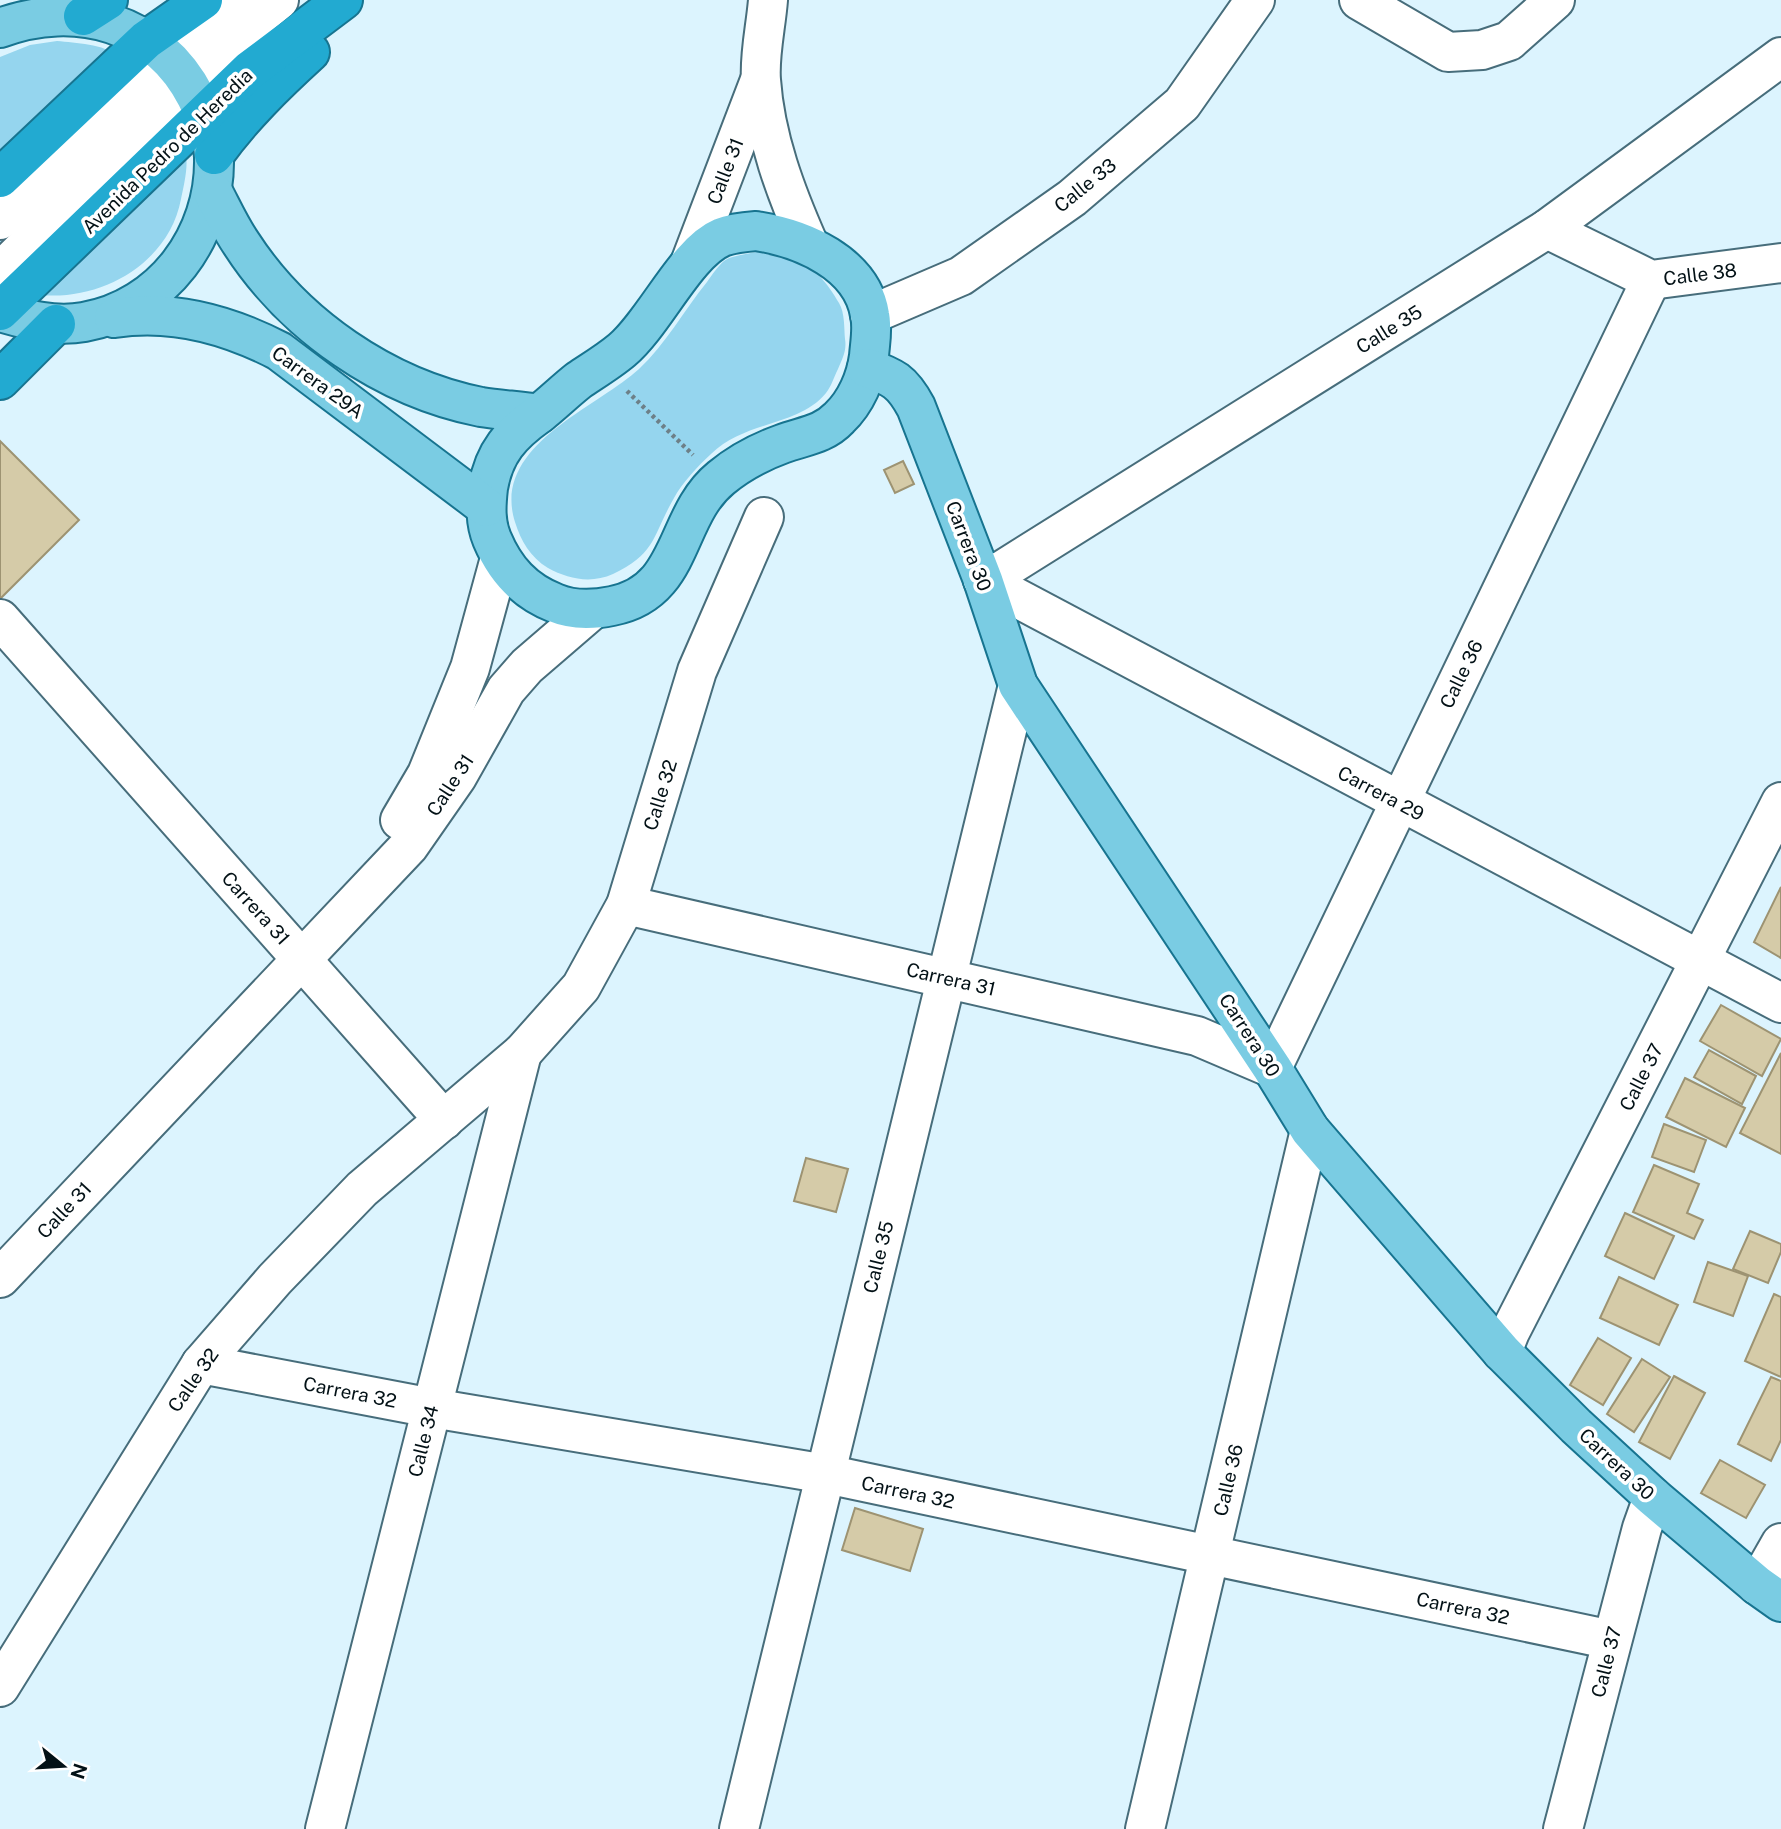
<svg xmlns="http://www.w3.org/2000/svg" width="1781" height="1829" font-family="'Public Sans',sans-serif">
<rect width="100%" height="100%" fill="#dcf4fe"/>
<g fill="#95d5ee">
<path d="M57,41C76,43 103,44 119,56C129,64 142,88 150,99C160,114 176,130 184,147C190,162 184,184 181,199C169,263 102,301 40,295C27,294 13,287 0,282V57L30,45Z"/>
<path d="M760,251C770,253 781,253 791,257C813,264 828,284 839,303C845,313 844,328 845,339C847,351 842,359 838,369C834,377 831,387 826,393C798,427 746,420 711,454C698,466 682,483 674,498C652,536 657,553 613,574C591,584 568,579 548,568C530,557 521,541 515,522C491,446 595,409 639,369C666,344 684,310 707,282C712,275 718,266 724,261C732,255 750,254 760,251Z"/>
</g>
<g fill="#d5cba8" stroke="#9d9372" stroke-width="2">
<polygon points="0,441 79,520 0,599"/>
<polygon points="903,461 914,484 895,493 884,470"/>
<polygon points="1781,887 1781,958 1754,942"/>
<polygon points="1721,1005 1781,1039 1762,1076 1700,1041"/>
<polygon points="1709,1050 1756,1076 1742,1104 1694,1077"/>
<polygon points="1781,1053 1781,1154 1740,1133"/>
<polygon points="1685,1078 1745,1108 1726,1147 1666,1117"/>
<polygon points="1664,1124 1706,1140 1694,1172 1652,1157"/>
<polygon points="806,1158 848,1169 836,1212 794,1201"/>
<polygon points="1654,1165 1699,1184 1687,1213 1703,1220 1694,1239 1633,1212"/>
<polygon points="1625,1213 1674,1236 1654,1279 1605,1256"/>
<polygon points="1750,1231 1781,1244 1781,1252 1768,1283 1733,1269"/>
<polygon points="1708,1262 1748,1276 1733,1316 1694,1302"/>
<polygon points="1619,1277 1678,1305 1659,1345 1600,1318"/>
<polygon points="1774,1294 1781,1297 1781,1377 1745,1361"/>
<polygon points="1598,1338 1631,1358 1603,1405 1570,1385"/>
<polygon points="1642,1359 1670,1377 1634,1432 1607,1414"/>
<polygon points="1674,1376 1705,1393 1670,1459 1639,1442"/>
<polygon points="1771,1377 1781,1381 1781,1440 1771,1461 1738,1444"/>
<polygon points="1720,1460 1765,1485 1746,1518 1701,1493"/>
<polygon points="855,1508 923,1529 910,1571 842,1550"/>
</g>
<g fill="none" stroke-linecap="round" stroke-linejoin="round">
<g stroke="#476d7b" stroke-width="42">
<g id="minor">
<path d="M768,0C766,26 759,55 761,80C765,138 786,193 809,245"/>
<polyline points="1359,0 1448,52 1482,50 1509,41 1555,0"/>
<polyline points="0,220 232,0"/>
<polyline points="1547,229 1651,280 1781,263"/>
<polyline points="690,263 760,80"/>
<polyline points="0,272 257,18 279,0"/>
<polyline points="870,315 961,276 1072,198 1182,104 1255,0"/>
<polyline points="983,580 1004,569 1547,229 1781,57"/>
<polyline points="983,580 1781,1003"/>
<polyline points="0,619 444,1120"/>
<polyline points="400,820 427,774 470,668 500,558"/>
<polyline points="626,905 1197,1036 1272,1068 1651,280"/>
<polyline points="0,1278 409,846 457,777 506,690 527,666 592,610"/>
<polyline points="1502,1352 1510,1332 1781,802"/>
<polyline points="201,1364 432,1408 826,1474 1612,1640"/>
<polyline points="1757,1585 1781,1543"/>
<polyline points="0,1687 201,1364 275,1279 362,1189 522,1053 581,987 626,905 697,671 764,517"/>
<polyline points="325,1829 522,1053"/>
<polyline points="739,1829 1018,685"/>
<polyline points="1145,1829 1310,1130"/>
<polyline points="1563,1829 1642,1528 1653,1497"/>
</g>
</g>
<g stroke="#177490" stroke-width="42">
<g id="major">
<path d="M0,28C75,0 158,22 196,97C205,115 213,137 214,157C216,236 163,308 84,322C55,327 27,320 0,312"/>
<path d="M213,192C222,209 230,227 241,243C294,325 385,388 481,407C500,410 520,411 539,414"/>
<path d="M756,231C802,238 862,263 870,315C873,328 870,343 869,356C866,378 856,402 839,418C823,435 803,436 782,444C760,452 739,463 721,478C673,517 685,592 612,606C593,610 574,611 555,603C524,591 505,570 492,539C485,522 486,506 488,488C494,452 511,434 539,414C553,403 565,391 579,380C594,370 609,361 622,350C655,322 686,252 722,237C733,233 744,232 756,231Z"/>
<path d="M114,318C172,309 227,324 279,351L486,507"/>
<path d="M867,368C893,377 902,381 916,407L983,580L1018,685L1272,1068L1310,1130L1502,1352L1576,1426L1653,1497L1757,1585L1781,1602"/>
</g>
</g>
<g stroke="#177490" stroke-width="42">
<g id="highway">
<polyline points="83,16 108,0"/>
<path d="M214,155C242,116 275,84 310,52"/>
<polyline points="0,178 146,40 203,0"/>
<polyline points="0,311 250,70 343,0"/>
<polyline points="0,380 56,324"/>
</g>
</g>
<polyline stroke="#6d8088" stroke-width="4.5" stroke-dasharray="3.5 3.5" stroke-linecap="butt" points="627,391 693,455"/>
<use href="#minor" stroke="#fff" stroke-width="38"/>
<use href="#major" stroke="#7acce3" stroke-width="38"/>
<use href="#highway" stroke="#22aad1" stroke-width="38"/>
</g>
<g text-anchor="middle" stroke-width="7" stroke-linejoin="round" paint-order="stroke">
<g font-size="19" fill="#031116" stroke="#fff">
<text transform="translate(167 151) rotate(-44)" y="7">Avenida Pedro de Heredia</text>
<text transform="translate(725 171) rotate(-69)" y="7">Calle 31</text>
<text transform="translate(1085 185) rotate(-39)" y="7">Calle 33</text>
<text transform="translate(1700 274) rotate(-7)" y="7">Calle 38</text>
<text transform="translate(1389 329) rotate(-32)" y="7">Calle 35</text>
<text transform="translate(318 382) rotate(36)" y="7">Carrera 29A</text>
<text transform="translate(969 546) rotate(69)" y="7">Carrera 30</text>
<text transform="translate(1461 674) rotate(-64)" y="7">Calle 36</text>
<text transform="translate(450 785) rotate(-57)" y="7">Calle 31</text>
<text transform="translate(1381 793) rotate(28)" y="7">Carrera 29</text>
<text transform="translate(660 795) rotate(-73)" y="7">Calle 32</text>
<text transform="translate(256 908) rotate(48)" y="7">Carrera 31</text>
<text transform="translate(951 979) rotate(13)" y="7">Carrera 31</text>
<text transform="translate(1250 1035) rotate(57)" y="7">Carrera 30</text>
<text transform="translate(1641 1077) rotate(-63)" y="7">Calle 37</text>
<text transform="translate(64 1210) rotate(-47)" y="7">Calle 31</text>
<text transform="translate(878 1257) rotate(-76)" y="7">Calle 35</text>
<text transform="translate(193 1380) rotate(-55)" y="7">Calle 32</text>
<text transform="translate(350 1392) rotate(11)" y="7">Carrera 32</text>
<text transform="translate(423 1441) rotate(-76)" y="7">Calle 34</text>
<text transform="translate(1617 1464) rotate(43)" y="7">Carrera 30</text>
<text transform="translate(1228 1480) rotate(-77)" y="7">Calle 36</text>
<text transform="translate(908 1492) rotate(12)" y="7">Carrera 32</text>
<text transform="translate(1463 1608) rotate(12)" y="7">Carrera 32</text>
<text transform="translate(1606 1662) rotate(-76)" y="7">Calle 37</text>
</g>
</g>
<g transform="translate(63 1766) rotate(108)" stroke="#ffffff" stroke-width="5" paint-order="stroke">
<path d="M0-5L12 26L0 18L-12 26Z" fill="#031116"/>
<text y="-10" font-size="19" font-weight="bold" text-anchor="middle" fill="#031116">N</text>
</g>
</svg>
